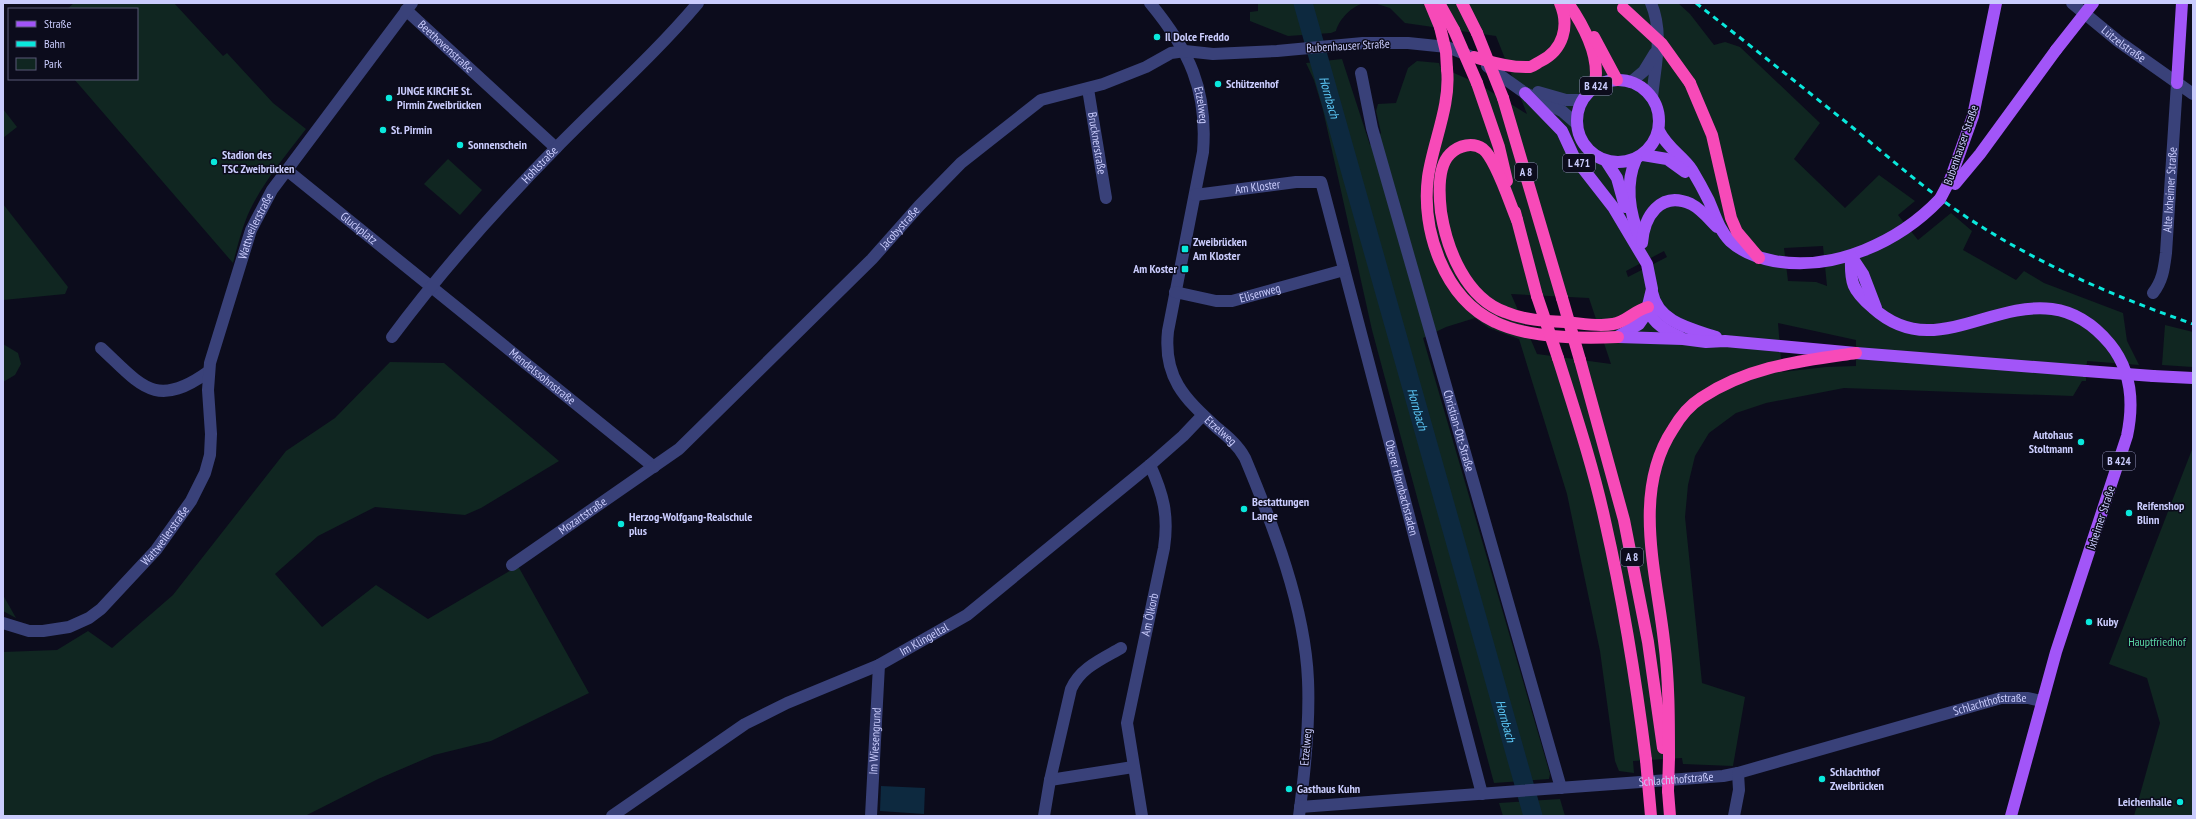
<svg xmlns="http://www.w3.org/2000/svg" width="2196" height="819" font-family="'PT Sans Narrow',sans-serif">
<rect width="100%" height="100%" fill="#0c0c1c"/>
<g fill="#102621" fill-rule="evenodd">
<path d="M74,3H174L223,56L227,53L273,103L306,129C287,154 264,181 250,210C242,227 238,245 233,263L74,79H137V9H67Z"/>
<path d="M1258,3H1365C1353,5 1339,19 1336,31L1331,33L1288,36L1250,21V12L1258,11Z"/>
<path d="M1374,3H1678L1690,14L1714,45L1725,42L1740,47L1820,123L1794,159L1845,208L1879,175L1915,201L1898,215L1918,240L1951,213L1972,231L1963,250L2016,280L2024,271L2044,283L2123,313L2127,341L2139,365L2087,361L2086,381H2082L2073,396L1844,388L1766,403L1736,413L1709,433L1695,456L1688,485L1685,517L1702,683L1745,697L1733,766L1683,764L1682,758L1633,761L1634,773L1619,771L1615,761L1600,651L1567,494L1519,339L1489,328L1475,318L1446,327L1423,338L1550,774L1549,779L1494,783L1372,330L1323,110L1314,80L1306,63L1342,59L1370,145L1381,133L1376,111L1378,104L1396,103L1408,68L1417,61L1439,63L1440,67L1477,83L1527,114L1496,36L1405,23L1390,8ZM1823,246L1827,286L1816,282L1788,281L1784,248ZM1664,251L1667,257L1628,277L1626,271ZM1511,294L1589,298L1611,364L1537,354ZM1778,323L1856,340V366L1826,367L1782,372Z"/>
<polygon points="3,109 17,127 3,138"/>
<polygon points="448,159 482,190 460,215 424,184"/>
<polygon points="3,204 68,287 65,294 3,300"/>
<polygon points="2165,325 2193,332 2193,367 2162,365"/>
<polygon points="3,344 18,353 21,364 15,375 3,382"/>
<polygon points="390,362 444,363 559,461 481,508 465,515 375,507 318,536 275,574 322,627 376,585 428,619 518,566 589,693 491,741 434,755 378,779 305,816 3,816 3,652 57,650 88,631 112,648 173,595 286,451 335,418"/>
<polygon points="2193,447 2193,816 2134,816 2160,723 2147,678 2109,664"/>
<polygon points="3,595 16,618 3,611"/>
<polygon points="1560,799 1565,816 1503,816 1499,803"/>
</g>
<polygon fill="#0d293f" points="881,786 925,788 924,814 880,811"/>
<g fill="none" stroke-linecap="round" stroke-linejoin="round">
<path stroke="#0d293f" stroke-width="19" id="s1" d="M1303,3L1533,816"/>
<g stroke="#394179" stroke-width="12">
<path id="s2" d="M1150,3C1189,50 1208,90 1203,152L1168,331C1163,377 1184,398 1216,427C1227,436 1238,445 1245,458C1273,525 1305,607 1308,680C1310,725 1305,771 1299,816"/>
<path d="M1651,3C1664,34 1655,65 1652,98"/>
<path id="s3" d="M2072,3L2118,41L2193,94"/>
<path id="s4" d="M406,10L556,148"/>
<polyline points="1487,66 1525,93 1562,111 1577,124"/>
<path id="s5" d="M1361,73L1372,128L1561,788"/>
<polyline points="1631,82 1644,71 1655,53"/>
<path id="s6" d="M1088,89L1106,198"/>
<polyline points="1538,92 1566,100 1582,100"/>
<path id="s7" d="M288,171L654,467"/>
<path id="s8" d="M1195,195L1296,182H1321L1322,185L1482,794"/>
<path id="s9" d="M1175,292L1216,301H1232L1344,270"/>
<path id="s10" d="M2153,293C2163,280 2164,268 2166,253L2177,83"/>
<path id="s11" d="M392,337C442,270 497,208 556,148C604,99 654,55 698,3"/>
<path d="M101,348C141,385 155,410 208,372"/>
<path id="s12" d="M512,565L679,449L872,259L919,206L961,163L1041,100L1103,84L1146,67L1171,53L1185,51L1213,54L1277,51L1363,43H1408L1447,47L1470,56"/>
<path id="s13" d="M3,623L29,631H43L69,627L89,618L101,609L156,550L191,501L205,473L210,455L211,434L208,390L210,363L251,230L272,190L412,3"/>
<polyline points="1050,780 1133,767"/>
<path id="s14" d="M1300,807L1723,776L1738,773L2001,698H2028L2041,701"/>
<path id="s15" d="M612,816L745,724L787,703L879,665L967,615L1150,465L1183,436L1203,415"/>
<path id="s16" d="M871,816L879,665"/>
<path d="M1044,816L1050,780L1071,689C1080,668 1102,659 1121,648"/>
<path id="s17" d="M1142,816L1127,723L1164,548C1169,515 1163,494 1150,465"/>
<polyline points="1734,816 1739,790 1738,773"/>
</g>
<g stroke="#a255f8" stroke-width="12">
<circle cx="1618" cy="121" r="41"/>
<polyline points="2177,83 2182,3"/>
<polyline points="1525,93 1562,131 1574,157 1613,207 1647,264 1652,289 1646,314 1639,324 1619,336"/>
<path d="M1659,131C1668,149 1682,155 1692,170C1698,180 1704,191 1709,201C1715,215 1719,230 1730,241C1742,252 1758,258 1774,261C1834,272 1899,242 1940,199"/>
<polyline points="1643,155 1667,159 1685,172"/>
<path d="M1636,159C1624,186 1630,215 1641,241"/>
<polyline points="1606,161 1617,178 1625,207"/>
<polyline points="1950,180 1973,116 1996,3"/>
<polyline points="1955,184 1980,154 2056,50"/>
<path d="M1642,243C1644,217 1660,190 1691,204C1701,209 1709,219 1717,227"/>
<path d="M1851,256C1850,283 1852,290 1873,308C1932,361 1988,301 2052,309C2076,312 2095,326 2110,344C2132,371 2134,403 2127,436L2056,652L2011,816"/>
<polyline points="1851,256 1863,274 1876,308"/>
<path d="M1652,292C1658,323 1692,329 1716,337"/>
<path d="M1648,307C1650,322 1666,331 1680,337"/>
<polyline points="1618,337 1683,339 1706,342 1725,341 1856,353 2086,371"/>
<polyline points="2153,376 2193,378"/>
</g>
<g stroke="#f74ab8" stroke-width="12">
<polyline points="1430,3 1440,27"/>
<polyline points="1439,3 1454,30"/>
<polyline points="1462,3 1477,33"/>
<path d="M1568,3C1584,26 1602,59 1594,88"/>
<polyline points="1594,37 1617,80"/>
<path d="M1474,57C1492,62 1511,68 1530,67C1534,66 1537,63 1541,61C1563,50 1570,26 1560,3"/>
<path d="M1447,69C1451,105 1433,142 1428,177C1421,230 1444,298 1495,322C1527,338 1583,339 1618,337"/>
<polyline points="1477,83 1499,147 1507,181"/>
<polyline points="1690,83 1712,135 1731,218 1737,232 1759,258"/>
<polyline points="1503,98 1562,298"/>
<polyline points="1515,212 1537,296"/>
<path d="M1517,220C1510,204 1496,159 1483,149C1473,142 1459,145 1450,154C1437,167 1439,195 1441,212C1447,250 1466,298 1505,312C1524,320 1544,321 1565,322C1580,323 1598,327 1613,324C1626,322 1635,310 1648,307"/>
<path d="M1558,358C1575,412 1593,466 1605,521C1623,600 1636,680 1646,760"/>
<polyline points="1580,360 1624,520 1648,642 1663,748"/>
<path d="M1669,758C1669,719 1669,679 1664,641C1656,571 1632,491 1673,429C1680,417 1690,405 1701,398C1749,366 1801,361 1856,353"/>
<polyline points="1668,791 1670,816"/>
</g>
<path stroke="#0ae8dc" stroke-width="3" stroke-dasharray="6 5" stroke-linecap="butt" d="M1696,3C1748,44 1800,85 1852,127C1891,159 1929,193 1971,220C2040,265 2116,297 2193,324"/>
<g stroke="#a255f8" stroke-width="12">
<polyline points="2056,50 2093,3"/>
<polyline points="1940,199 1950,180"/>
<polyline points="2086,371 2153,376"/>
</g>
<g stroke="#f74ab8" stroke-width="12">
<polyline points="1623,8 1662,44 1690,83"/>
<polyline points="1440,27 1446,52 1447,69"/>
<polyline points="1454,30 1477,83"/>
<polyline points="1477,33 1503,98"/>
<polyline points="1537,296 1558,358"/>
<polyline points="1562,298 1580,360"/>
<polyline points="1646,760 1651,816"/>
<polyline points="1668,791 1669,758"/>
</g>
</g>
<g fill="#0ae8dc" stroke="#0c0c1c" stroke-width="1.5">
<circle cx="1157" cy="37" r="4"/>
<circle cx="1218" cy="84" r="4"/>
<circle cx="389" cy="98" r="4"/>
<circle cx="383" cy="130" r="4"/>
<circle cx="460" cy="145" r="4"/>
<circle cx="214" cy="162" r="4"/>
<rect x="1181" y="245" width="8" height="8" rx="2"/>
<rect x="1181" y="265" width="8" height="8" rx="2"/>
<circle cx="2081" cy="442" r="4"/>
<circle cx="1244" cy="509" r="4"/>
<circle cx="2129" cy="513" r="4"/>
<circle cx="621" cy="524" r="4"/>
<circle cx="2089" cy="622" r="4"/>
<circle cx="1822" cy="779" r="4"/>
<circle cx="1289" cy="789" r="4"/>
<circle cx="2180" cy="802" r="4"/>
</g>
<g text-anchor="middle" stroke-width="3" stroke-linejoin="round" paint-order="stroke">
<g fill="#0c0c1c" stroke="#9192ba" stroke-width="1">
<rect x="1580" y="77" width="32" height="18" rx="3"/>
<rect x="1563" y="154" width="32" height="18" rx="3"/>
<rect x="1515" y="163" width="22" height="18" rx="3"/>
<rect x="2103" y="452" width="32" height="18" rx="3"/>
<rect x="1621" y="548" width="22" height="18" rx="3"/>
</g>
<g font-size="11" font-weight="bold" fill="#caccfd">
<text x="1596" y="90">B 424</text>
<text x="1579" y="167">L 471</text>
<text x="1526" y="176">A 8</text>
<text x="2119" y="465">B 424</text>
<text x="1632" y="561">A 8</text>
</g>
<g font-size="12" font-weight="bold" fill="#caccfd" stroke="#0c0c1c" text-anchor="start">
<text x="1165" y="41">Il Dolce Freddo</text>
<text x="1226" y="88">Schützenhof</text>
<text x="397" y="95">JUNGE KIRCHE St.<tspan x="397" dy="14">Pirmin Zweibrücken</tspan></text>
<text x="391" y="134">St. Pirmin</text>
<text x="468" y="149">Sonnenschein</text>
<text x="222" y="159">Stadion des<tspan x="222" dy="14">TSC Zweibrücken</tspan></text>
<text x="1193" y="246">Zweibrücken<tspan x="1193" dy="14">Am Kloster</tspan></text>
<text x="1177" y="273" text-anchor="end">Am Koster</text>
<text x="2073" y="439" text-anchor="end">Autohaus<tspan x="2073" dy="14">Stoltmann</tspan></text>
<text x="1252" y="506">Bestattungen<tspan x="1252" dy="14">Lange</tspan></text>
<text x="2137" y="510">Reifenshop<tspan x="2137" dy="14">Blinn</tspan></text>
<text x="629" y="521">Herzog-Wolfgang-Realschule<tspan x="629" dy="14">plus</tspan></text>
<text x="2097" y="626">Kuby</text>
<text x="1830" y="776">Schlachthof<tspan x="1830" dy="14">Zweibrücken</tspan></text>
<text x="1297" y="793">Gasthaus Kuhn</text>
<text x="2172" y="806" text-anchor="end">Leichenhalle</text>
</g>
<g font-size="12" fill="#caccfd" stroke="#0c0c1c">
<text dy="4" stroke="none"><textPath href="#s3" startOffset="66">Lützelstraße</textPath></text>
<text dy="4" stroke="none"><textPath href="#s4" startOffset="54">Beethovenstraße</textPath></text>
<text transform="translate(1348 46) rotate(-3)" y="4">Bubenhauser Straße</text>
<text dy="4" stroke="none"><textPath href="#s2" startOffset="116">Etzelweg</textPath></text>
<text dy="4" stroke="none"><textPath href="#s6" startOffset="55">Brucknerstraße</textPath></text>
<text transform="translate(1961 145) rotate(-71)" y="4">Bubenhauser Straße</text>
<text dy="4" stroke="none"><textPath href="#s11" startOffset="227">Hohlstraße</textPath></text>
<text dy="4" stroke="none"><textPath href="#s8" startOffset="63">Am Kloster</textPath></text>
<text dy="4" stroke="none"><textPath href="#s10" startOffset="106">Alte Ixheimer Straße</textPath></text>
<text dy="4" stroke="none"><textPath href="#s13" startOffset="532">Wattweilerstraße</textPath></text>
<text dy="4" stroke="none"><textPath href="#s7" startOffset="91">Gluckplatz</textPath></text>
<text dy="4" stroke="none"><textPath href="#s12" startOffset="516">Jacobystraße</textPath></text>
<text dy="4" stroke="none"><textPath href="#s9" startOffset="87">Elisenweg</textPath></text>
<text dy="4" stroke="none"><textPath href="#s7" startOffset="327">Mendelssohnstraße</textPath></text>
<text dy="4" stroke="none"><textPath href="#s2" startOffset="464">Etzelweg</textPath></text>
<text dy="4" stroke="none"><textPath href="#s5" startOffset="371">Christian-Ott-Straße</textPath></text>
<text dy="4" stroke="none"><textPath href="#s8" startOffset="443">Oberer Hornbachstaden</textPath></text>
<text dy="4" stroke="none"><textPath href="#s12" startOffset="86">Mozartstraße</textPath></text>
<text transform="translate(2101 518) rotate(-72)" y="4">Ixheimer Straße</text>
<text dy="4" stroke="none"><textPath href="#s13" startOffset="202">Wattweilerstraße</textPath></text>
<text dy="4" stroke="none"><textPath href="#s17" startOffset="205">Am Ölkorb</textPath></text>
<text dy="4" stroke="none"><textPath href="#s15" startOffset="360">Im Klingeltal</textPath></text>
<text dy="4" stroke="none"><textPath href="#s14" startOffset="701">Schlachthofstraße</textPath></text>
<text dy="4" stroke="none"><textPath href="#s16" startOffset="75">Im Wiesengrund</textPath></text>
<text transform="translate(1306 747) rotate(-85)" y="4">Etzelweg</text>
<text dy="4" stroke="none"><textPath href="#s14" startOffset="377">Schlachthofstraße</textPath></text>
</g>
<g font-size="12" fill="#5ad8a5" stroke="#0c0c1c">
<text x="2157" y="646">Hauptfriedhof</text>
</g>
<g font-size="13" font-style="italic" fill="#5cc8f8" stroke="#0c0c1c">
<text dy="5" stroke="none"><textPath href="#s1" startOffset="98">Hornbach</textPath></text>
<text dy="5" stroke="none"><textPath href="#s1" startOffset="422">Hornbach</textPath></text>
<text dy="5" stroke="none"><textPath href="#s1" startOffset="746">Hornbach</textPath></text>
</g>
</g>
<rect width="2196" height="819" fill="none" stroke="#caccfd" stroke-width="8"/>
<rect x="8" y="8" width="130" height="72" fill="#0c0c1c" stroke="#585976"/>
<rect x="16" y="21" width="20" height="6" fill="#a255f8" stroke="#585976"/>
<text x="44" y="28" font-size="12" fill="#caccfd">Straße</text>
<rect x="16" y="41" width="20" height="6" fill="#0ae8dc" stroke="#585976"/>
<text x="44" y="48" font-size="12" fill="#caccfd">Bahn</text>
<rect x="16" y="58" width="20" height="12" fill="#102621" stroke="#585976"/>
<text x="44" y="68" font-size="12" fill="#caccfd">Park</text>
</svg>
